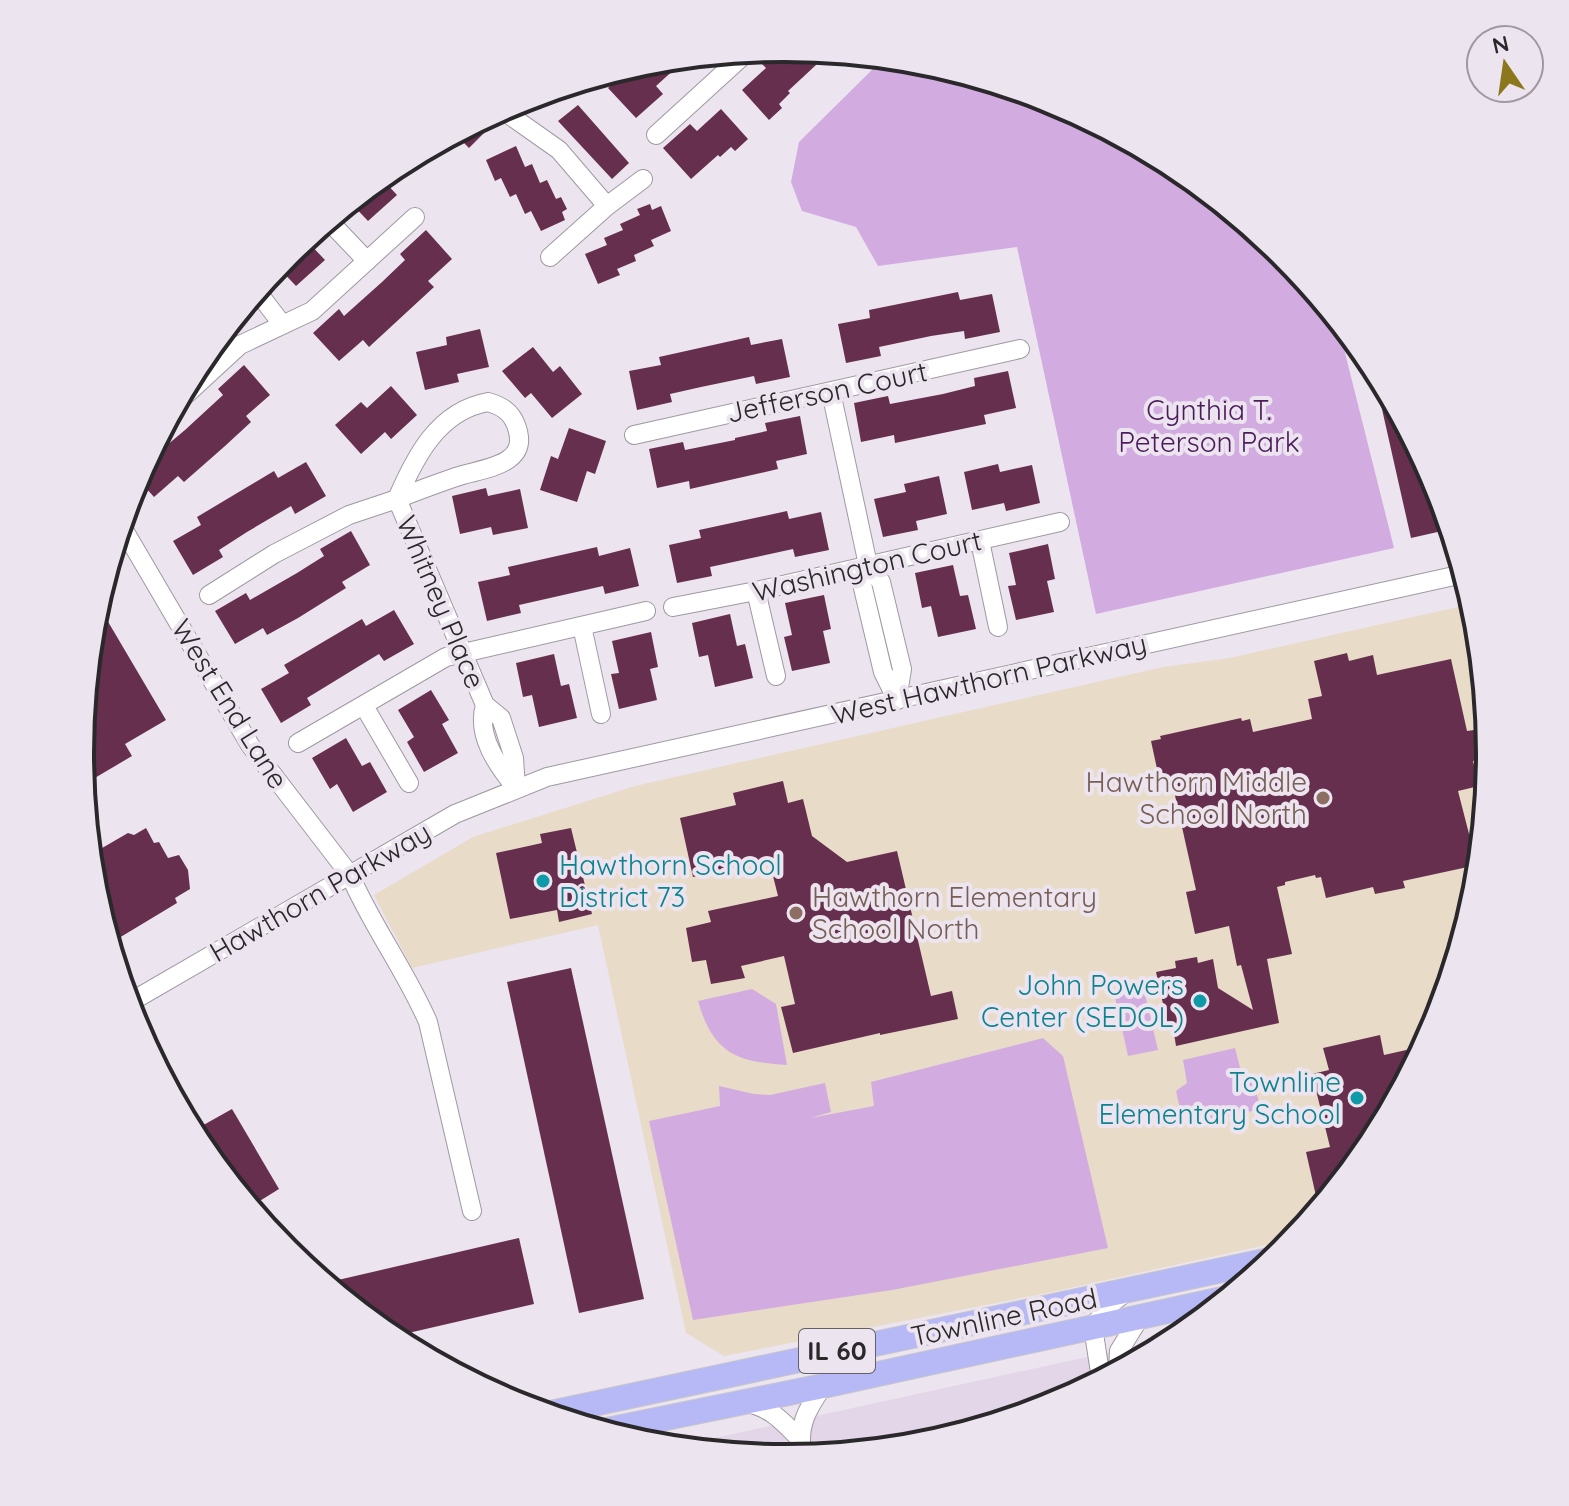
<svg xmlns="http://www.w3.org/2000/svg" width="1569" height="1506" font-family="Quicksand,sans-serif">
<rect width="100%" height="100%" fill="#ece4ef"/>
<polygon fill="#e3d6e8" points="1179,1337 1054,1405 922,1445 784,1458 673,1447"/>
<polygon fill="#e8dcc8" points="1471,604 1478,633 1489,753 1476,891 1436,1023 1370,1145 1294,1239 1047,1293 724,1356 686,1333 598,925 412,968 374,895 473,837 635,786 1163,667 1230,658"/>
<g fill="#d2ace0">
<polygon points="884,58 923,62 1055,102 1177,167 1283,255 1337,321 1394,548 1096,614 1017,247 878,266 856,227 802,211 791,182 799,142"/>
<path d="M752,989L776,1004L787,1065C736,1062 713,1053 698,1001Z"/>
<polygon points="1144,990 1158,1050 1128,1056 1115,997"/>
<polygon points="1043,1038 1063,1056 1108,1248 892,1290 693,1320 649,1121 720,1106 719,1086 754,1094 770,1095 825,1083 831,1112 810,1118 874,1106 871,1082"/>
<polygon points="1235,1048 1243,1079 1252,1077 1261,1109 1202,1122 1180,1109 1176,1091 1187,1083 1183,1060"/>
</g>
<g fill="#662f4e">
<polygon points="785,48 830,52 788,91 790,93 779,104 782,108 769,120 742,90 766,68 759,61 772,49"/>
<polygon points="688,57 656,86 663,94 636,118 608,88 632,66 647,61"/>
<polygon points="578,105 629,163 612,179 558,121"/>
<polygon points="721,109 748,139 735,151 731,147 720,157 718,155 691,179 663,148 690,124 697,131"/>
<polygon points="476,122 485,132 469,148 455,134"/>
<polygon points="516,146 525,167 532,164 540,183 547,180 556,199 561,197 567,209 562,212 565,220 541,231 531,211 525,214 516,194 510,197 501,178 495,181 486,160"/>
<polygon points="379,179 382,182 384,181 397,195 368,221 350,202"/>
<polygon points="650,204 652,210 661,206 671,231 651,240 654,246 634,255 636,261 617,269 620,275 598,284 585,254 607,245 604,238 623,230 620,224 640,215 637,209"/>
<polygon points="426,230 452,259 428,281 434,287 369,347 363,340 339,361 313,333 339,309 344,316 382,282 405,260 400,254"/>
<polygon points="305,239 325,260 296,286 277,266"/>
<polygon points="958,292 960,300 992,294 1000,332 965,339 964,331 931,336 879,347 881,356 846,363 838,324 870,318 869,310"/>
<polygon points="480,329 489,367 457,374 459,382 425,390 416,352 447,345 446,337"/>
<polygon points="749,337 751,345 782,339 790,377 756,384 754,376 701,387 670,394 672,402 637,410 629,371 661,365 659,357"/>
<polygon points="533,347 553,372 560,366 582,394 552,418 531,393 525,398 502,371"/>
<polygon points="244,365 270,395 246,416 251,422 225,446 184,482 178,476 154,497 136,477 154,444 160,451 185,430 223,395 218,389"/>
<polygon points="1008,371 1016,408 984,415 986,424 895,443 894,435 861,442 854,403 888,396 890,404 943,394 975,386 974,378"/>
<polygon points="1379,377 1428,468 1436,505 1442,504 1447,521 1440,523 1442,531 1411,538 1375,378"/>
<polygon points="391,386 417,415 391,439 385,432 361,454 335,425 361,402 367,408"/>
<polygon points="800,416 807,454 776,461 778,469 690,489 689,481 657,488 649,449 683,442 685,450 735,440 735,438 767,431 765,423"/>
<polygon points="569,428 606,441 595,474 587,471 577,502 540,490 551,456 558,459"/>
<polygon points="306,462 326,496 295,514 291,506 247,532 219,550 223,557 193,575 173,541 201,525 197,517 274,471 278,478"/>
<polygon points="998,464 1000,472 1032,465 1040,503 1006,511 1004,503 972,510 964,472"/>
<polygon points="939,476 947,514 916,521 918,530 883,537 874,499 906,492 904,484"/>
<polygon points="486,488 488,496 520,489 528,528 493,535 491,527 460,534 452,496"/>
<polygon points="787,511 789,519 821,512 829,550 795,557 793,549 761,556 710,567 712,576 677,583 669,545 701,538 699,530"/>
<polygon points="351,531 370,565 342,582 346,588 298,618 267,635 263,628 235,644 215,611 246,593 250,600 297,573 324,556 320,549"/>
<polygon points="1048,544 1055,579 1047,581 1054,612 1016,620 1008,586 1016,585 1009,553"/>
<polygon points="597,547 599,556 630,548 639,586 605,594 603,586 519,605 521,613 487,621 478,582 510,575 508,567"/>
<polygon points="953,565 960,596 968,595 976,629 938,637 931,606 922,608 915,573"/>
<polygon points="824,595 831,629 823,631 830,663 792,671 784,637 792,635 785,603"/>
<polygon points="97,603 166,720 125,744 132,756 88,782 81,771 80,753 93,615"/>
<polygon points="394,610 414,644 384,661 379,654 307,698 311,705 281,723 261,689 289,673 284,665 362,619 366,626"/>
<polygon points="730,614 737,646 745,644 753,678 715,687 708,655 699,657 692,623"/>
<polygon points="651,632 658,667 650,669 657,700 619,709 611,674 619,673 612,641"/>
<polygon points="1347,653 1349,661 1373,655 1377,675 1451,659 1467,731 1474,730 1481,759 1473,761 1479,786 1458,791 1477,865 1403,881 1405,888 1375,894 1373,887 1326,898 1321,877 1316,878 1315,875 1285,882 1285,885 1277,887 1292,954 1267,959 1279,1023 1176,1046 1172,1021 1167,1022 1156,972 1176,968 1175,961 1197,957 1198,963 1213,959 1218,988 1253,1010 1241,965 1237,966 1229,926 1195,934 1186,892 1196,890 1172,782 1168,775 1159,778 1151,741 1161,739 1160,736 1241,718 1242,721 1250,719 1253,732 1312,719 1308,699 1322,696 1314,661"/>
<polygon points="554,654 561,686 569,684 577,718 539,727 532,695 523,697 516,663"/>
<polygon points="431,690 449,720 442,724 458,753 424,772 407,742 414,737 398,710"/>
<polygon points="346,738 362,766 370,762 387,792 353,812 337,784 330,789 312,758"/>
<polygon points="783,781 788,803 803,799 812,836 847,862 897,851 931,996 952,991 958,1019 880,1035 880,1033 793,1053 781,1007 795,1004 784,956 741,966 745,978 711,984 706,960 692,962 686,928 711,922 708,911 778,896 769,860 693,877 680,818 736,805 733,793"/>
<polygon points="146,828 154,843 159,842 168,858 179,855 188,870 190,889 175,898 177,903 109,944 93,890 90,855 128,833 134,835"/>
<polygon points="571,828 592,914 559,922 557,910 510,919 496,853 542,843 540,834"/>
<polygon points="571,968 644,1299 579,1313 507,982"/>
<polygon points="1380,1035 1384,1055 1424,1046 1370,1145 1332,1192 1316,1196 1306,1152 1330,1147 1312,1074 1329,1070 1323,1048"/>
<polygon points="232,1109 279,1189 250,1207 198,1144 191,1132"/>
<polygon points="519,1238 534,1304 391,1337 325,1283"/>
</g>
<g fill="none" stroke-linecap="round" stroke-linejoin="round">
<g stroke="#a098a2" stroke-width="20">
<g id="minor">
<polyline points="501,109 559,150 607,206"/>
<polyline points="656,135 747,52"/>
<polyline points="328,220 367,261"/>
<polyline points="550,257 607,206 643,179"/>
<polyline points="256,290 282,324"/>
<polyline points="831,392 868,565 881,582 902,669 897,700"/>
<path d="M488,402C502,406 511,412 516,425C532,467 481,468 456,477C436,484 416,491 397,499C415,457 438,411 488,402Z"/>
<polyline points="176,404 240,345 312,311 415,217"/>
<polyline points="634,435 1020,349"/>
<path d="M121,525L250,745L350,875C372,926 406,971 428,1022L472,1211"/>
<polyline points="980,541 998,627"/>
<polyline points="868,565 862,584 883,672 897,700"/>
<polyline points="756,591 776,676"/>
<path d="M209,595L274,554L349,515L397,499L485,705L501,718L514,758L516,788C497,765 476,735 485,705"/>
<polyline points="673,607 756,591 1060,522"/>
<polyline points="582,626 601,714"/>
<polyline points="364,706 409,783"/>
<polyline points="298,743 446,657 646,611"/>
<polyline points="127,1004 455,814 547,777 1463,574"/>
<polyline points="1118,1370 1119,1351 1140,1317"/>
<polyline points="1101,1379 1093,1327 1109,1305 1126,1292"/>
<path d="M747,1403C771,1408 782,1421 799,1438"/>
<path d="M803,1456C796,1428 807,1409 823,1386"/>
</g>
</g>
<g stroke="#c8c7c8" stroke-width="26">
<g id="major">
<polyline points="546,1414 1274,1259"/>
<polyline points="602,1431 823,1386 1227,1298"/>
</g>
</g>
<use href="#minor" stroke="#fff" stroke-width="18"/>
<use href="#major" stroke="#b6b9f6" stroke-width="24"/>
</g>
<g fill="#8d6e63" stroke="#ece4ef" stroke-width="3">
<circle cx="1323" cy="798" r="8"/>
<circle cx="796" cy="913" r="8"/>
</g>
<g fill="#0f9aa8" stroke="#ece4ef" stroke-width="3">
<circle cx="543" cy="881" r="8"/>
<circle cx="1200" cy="1001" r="8"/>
<circle cx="1357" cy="1098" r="8"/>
</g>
<g text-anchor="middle" stroke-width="8" stroke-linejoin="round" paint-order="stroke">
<rect fill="#ece4ef" stroke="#656066" stroke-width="2" x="799" y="1329" width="76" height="44" rx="6"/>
<g font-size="26" font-weight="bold" fill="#2b282c">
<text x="837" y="1360">IL 60</text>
</g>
<g font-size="28" fill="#2b282c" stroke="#ece4ef">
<text transform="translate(827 392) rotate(-12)" y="10">Jefferson Court</text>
<text transform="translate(867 566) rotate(-13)" y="10">Washington Court</text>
<text transform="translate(441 602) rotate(67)" y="10">Whitney Place</text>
<text transform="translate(989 679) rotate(-13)" y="10">West Hawthorn Parkway</text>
<text transform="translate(230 704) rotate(58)" y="10">West End Lane</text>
<text transform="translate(320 892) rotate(-30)" y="10">Hawthorn Parkway</text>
<text transform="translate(1004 1317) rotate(-12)" y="10">Townline Road</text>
</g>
<g font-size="28" fill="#4c1b5c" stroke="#ece4ef">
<text x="1209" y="420">Cynthia T.<tspan x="1209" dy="32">Peterson Park</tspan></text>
</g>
<g font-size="28" fill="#785e54" stroke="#ece4ef" text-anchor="end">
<text x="1307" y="792">Hawthorn Middle<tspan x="1307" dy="32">School North</tspan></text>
<text x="812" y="907" text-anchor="start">Hawthorn Elementary<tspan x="812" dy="32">School North</tspan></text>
</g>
<g font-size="28" fill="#0d838f" stroke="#ece4ef" text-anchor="end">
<text x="559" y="875" text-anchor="start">Hawthorn School<tspan x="559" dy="32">District 73</tspan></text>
<text x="1184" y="995">John Powers<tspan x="1184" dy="32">Center (SEDOL)</tspan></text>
<text x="1341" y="1092">Townline<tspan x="1341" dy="32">Elementary School</tspan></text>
</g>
</g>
<path d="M0 0H1569V1506H0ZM94 753a691 691 0 1 1 1382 0a691 691 0 1 1-1382 0Z" fill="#ece4ef" fill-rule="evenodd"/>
<path fill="none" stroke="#2b282c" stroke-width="4" d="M94 753a691 691 0 1 1 1382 0a691 691 0 1 1-1382 0Z"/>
<g transform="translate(1505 64) rotate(347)"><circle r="38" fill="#ece4ef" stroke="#9f99a1" stroke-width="2"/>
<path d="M0-6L14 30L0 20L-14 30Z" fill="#8c771c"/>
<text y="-12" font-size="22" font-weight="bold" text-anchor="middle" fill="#2b282c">N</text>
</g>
</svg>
